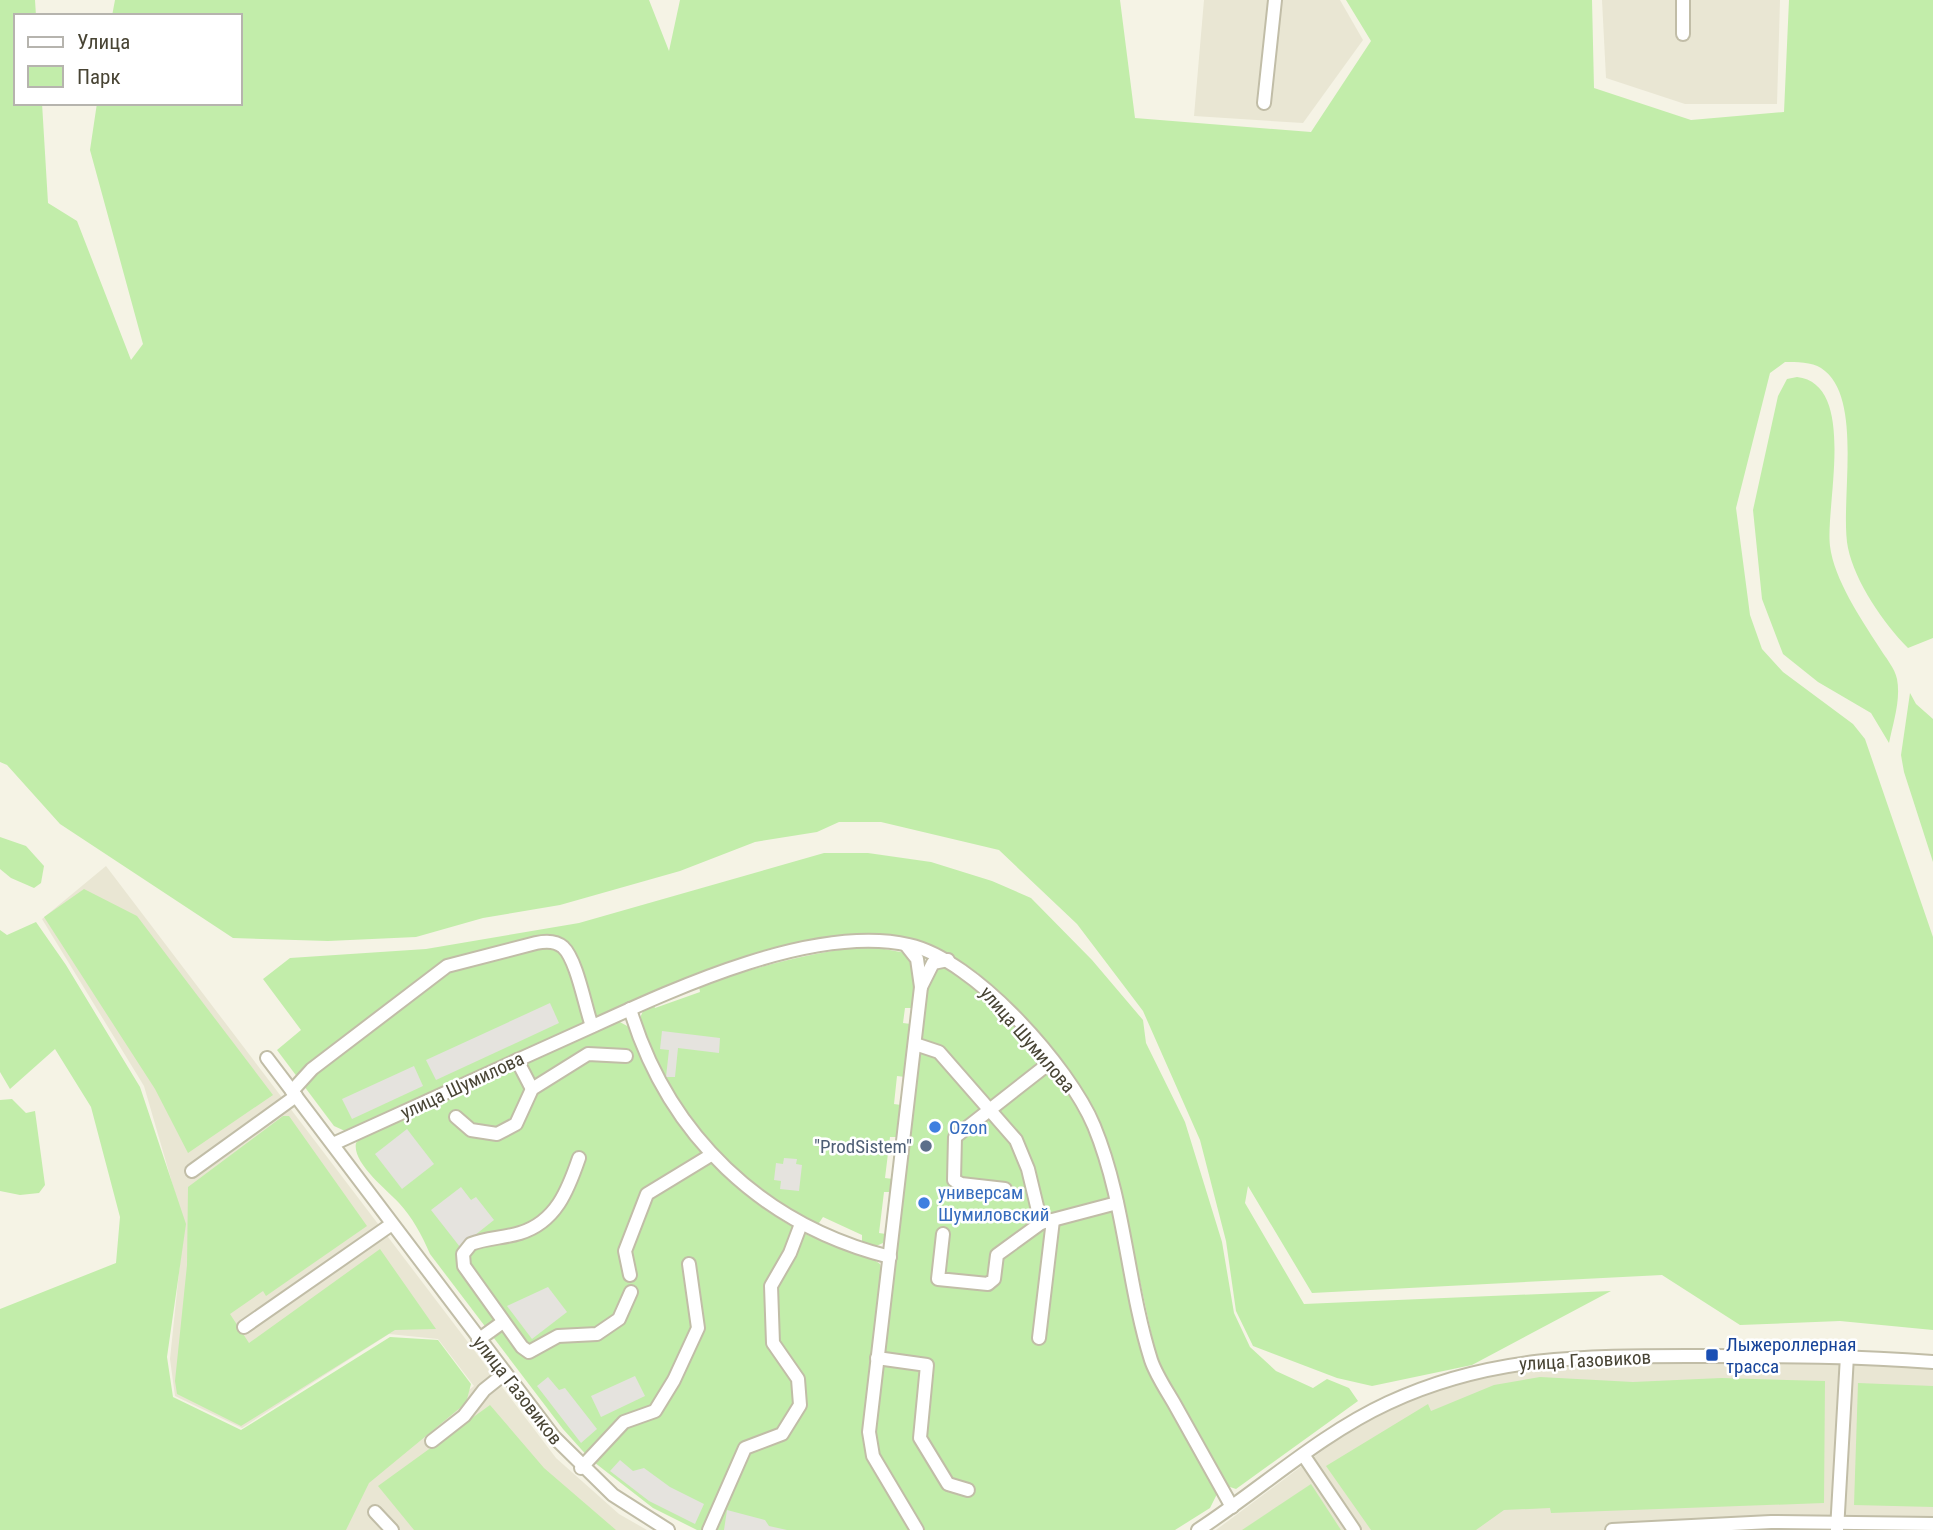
<svg xmlns="http://www.w3.org/2000/svg" width="1933" height="1530" font-family="'Roboto Condensed',sans-serif">
<rect width="100%" height="100%" fill="#f5f3e5"/>
<g fill="#e9e6d3">
<polygon points="1204,0 1340,0 1363,40 1303,123 1194,116"/>
<polygon points="1602,0 1780,0 1777,104 1685,104 1606,78"/>
<polygon points="106,866 556,1458 619,1514 647,1530 334,1530 315,1510 474,1386 438,1339 389,1334 242,1428 175,1396 170,1359 184,1224 144,1086 42,919"/>
<polygon points="1842,1361 1933,1367 1933,1530 1216,1530 1366,1418 1455,1382 1536,1364"/>
</g>
<g fill="#c2edaa">
<path d="M0,0H35L36,16H16V103H42L48,203L77,221L131,360L143,344L90,150L97,103H240V16H112L115,0H649L669,51L680,0H1120L1135,118L1311,132L1371,41L1346,0H1592L1594,88L1691,120L1784,112L1789,0H1933V638L1908,648C1884,624 1855,582 1848,548C1839,503 1865,396 1821,368C1812,362 1796,362 1785,362L1770,373L1736,508L1750,615L1762,649L1783,672L1853,724L1865,739L1933,937V1330L1840,1321L1740,1325L1662,1275L1312,1293L1248,1186L1245,1203L1304,1304L1611,1291L1472,1365L1372,1386L1337,1378L1253,1346L1236,1311L1226,1241L1200,1140L1143,1011L1077,924L999,850L881,822H839L817,832L755,842L680,871L560,905L483,918L416,937L328,941L233,938L60,824L7,765L0,762Z"/>
<path d="M1797,377C1858,384 1825,506 1830,546C1834,579 1861,619 1879,647C1885,657 1895,668 1897,679C1901,700 1893,723 1889,743L1871,713L1818,682L1783,654L1762,599L1753,510L1778,396L1787,379Z"/>
<polygon points="1910,693 1916,704 1933,719 1933,862 1904,772 1901,755"/>
<polygon points="0,837 26,846 44,866 41,883 34,888 11,878 0,869"/>
<polygon points="824,853 868,853 931,862 992,881 1031,898 1092,960 1143,1020 1146,1043 1185,1122 1222,1242 1234,1313 1250,1347 1276,1371 1313,1388 1327,1379 1349,1388 1358,1401 1236,1489 1227,1486 1157,1360 1123,1202 1099,1123 1007,1001 978,973 929,945 868,934 837,937 730,964 669,985 345,1131 334,1126 277,1050 301,1030 263,979 290,958 426,949 579,923"/>
<polygon points="84,889 137,916 273,1095 188,1153 155,1089 44,917"/>
<polygon points="36,922 66,965 140,1087 186,1224 167,1357 173,1397 241,1430 390,1337 438,1340 471,1384 466,1403 369,1483 346,1530 0,1530 0,1309 116,1263 120,1217 91,1107 55,1049 10,1089 0,1072 0,930 7,935"/>
<path d="M868,946L906,953C917,969 915,989 913,1008H905L903,1023L911,1024L905,1077L897,1076L894,1104L901,1105L898,1137H890L885,1178L893,1179L891,1192H884L879,1233L886,1234L883,1243L874,1247L862,1243V1235L823,1217L817,1226C725,1173 677,1118 640,1018L643,1011L654,1005L655,1008L700,992L699,986C754,968 810,952 868,946Z"/>
<polygon points="942,964 970,982 999,1009 1055,1073 1089,1127 1112,1205 1146,1364 1217,1494 1210,1508 1175,1530 923,1530 878,1454 874,1432 926,989 936,968"/>
<path d="M618,1021L629,1027C662,1116 720,1190 806,1234C824,1243 868,1253 880,1264L882,1272L864,1417V1446L874,1472L910,1530H697L653,1508L590,1459L563,1429L430,1254C422,1235 412,1217 399,1203C386,1189 352,1163 356,1143L361,1137Z"/>
<polygon points="12,1099 26,1113 35,1111 45,1185 39,1193 20,1195 0,1191 0,1100"/>
<polygon points="283,1116 289,1116 367,1226 266,1296 263,1291 230,1314 249,1343 380,1249 436,1329 395,1330 241,1426 177,1394 175,1381 187,1265 188,1187"/>
<polygon points="1540,1377 1633,1382 1721,1378 1825,1381 1824,1503 1551,1513 1550,1508 1504,1510 1476,1530 1371,1530 1326,1466 1428,1404 1431,1411 1494,1385"/>
<polygon points="1858,1383 1933,1386 1933,1507 1854,1505"/>
<polygon points="490,1405 544,1468 616,1530 414,1530 378,1486"/>
<polygon points="1311,1484 1341,1530 1242,1530"/>
</g>
<g fill="#e5e3de">
<polygon points="550,1003 559,1023 436,1080 426,1060"/>
<polygon points="662,1031 720,1038 719,1053 678,1048 675,1077 666,1077 669,1050 660,1049"/>
<polygon points="414,1066 423,1086 352,1119 342,1099"/>
<polygon points="407,1129 434,1164 402,1189 375,1154"/>
<polygon points="784,1158 797,1159 796,1164 802,1165 799,1191 780,1189 781,1181 774,1180 776,1163 783,1164"/>
<polygon points="461,1187 471,1200 476,1197 494,1220 460,1247 431,1210"/>
<polygon points="548,1287 567,1312 532,1339 507,1306"/>
<polygon points="635,1376 645,1396 601,1417 591,1396"/>
<polygon points="548,1377 559,1390 565,1388 597,1429 581,1443 537,1386"/>
<polygon points="620,1460 633,1471 644,1468 670,1487 704,1504 695,1524 649,1501 610,1471"/>
<polygon points="727,1510 765,1520 769,1526 787,1530 724,1530"/>
</g>
<g fill="none" stroke-linecap="round" stroke-linejoin="round">
<g stroke="#c1bda7" stroke-width="16">
<g id="minor">
<polyline points="1683,34 1683,0"/>
<polyline points="1264,103 1275,0"/>
<polyline points="906,945 917,959 921,987 869,1432 873,1456 917,1530"/>
<polyline points="921,987 933,963 948,960"/>
<path d="M630,1009C668,1135 762,1225 890,1257"/>
<polyline points="915,1044 939,1052 1016,1140 1028,1169 1041,1223"/>
<polyline points="267,1058 554,1437 613,1495 668,1530"/>
<polyline points="517,1060 532,1089"/>
<path d="M292,1091L312,1069L447,966L536,943C545,941 555,940 563,947C577,960 585,1007 592,1026"/>
<polyline points="456,1117 471,1130 497,1134 516,1124 532,1089 588,1054 626,1056"/>
<path d="M333,1144C419,1105 506,1065 593,1026C678,987 815,924 909,945C974,959 1069,1066 1094,1126C1125,1201 1127,1284 1151,1360C1156,1375 1167,1391 1175,1405C1194,1439 1213,1473 1232,1507"/>
<path d="M579,1158C568,1190 556,1222 520,1233C504,1238 486,1238 471,1244L463,1254L464,1266L522,1347L529,1352L558,1336L597,1334L619,1319L631,1292"/>
<polyline points="192,1171 296,1096"/>
<polyline points="1005,1189 961,1184 954,1180 955,1137 1052,1061"/>
<polyline points="943,1234 938,1279 988,1284 994,1279 997,1255 1041,1223 1117,1203"/>
<polyline points="630,1275 625,1251 647,1194 711,1155"/>
<polyline points="244,1327 392,1224"/>
<polyline points="1039,1338 1053,1220"/>
<polyline points="478,1340 503,1322"/>
<polyline points="877,1358 927,1365 920,1438 948,1484 968,1490"/>
<polyline points="432,1441 464,1416 484,1390 504,1374"/>
<polyline points="1304,1456 1354,1530"/>
<polyline points="581,1468 624,1422 655,1411 674,1380 698,1328 689,1264"/>
<polyline points="375,1512 392,1530"/>
<polyline points="709,1530 745,1448 782,1434 800,1405 798,1379 773,1343 771,1286 790,1253 801,1224"/>
<path d="M1198,1530C1261,1489 1319,1435 1388,1403C1493,1354 1591,1356 1705,1356C1781,1356 1857,1356 1933,1362"/>
<polyline points="1612,1530 1771,1522 1933,1524"/>
<polyline points="1837,1530 1847,1356"/>
</g>
</g>
<use href="#minor" stroke="#fff" stroke-width="12"/>
</g>
<g fill="#3f7fe0" stroke="#fff" stroke-width="2.5">
<circle cx="935" cy="1127" r="7"/>
<circle cx="924" cy="1203" r="7"/>
</g>
<circle fill="#5c6f8a" stroke="#fff" stroke-width="2.5" cx="926" cy="1146" r="7"/>
<rect fill="#1a4fb4" stroke="#fff" stroke-width="2.5" x="1705" y="1348" width="14" height="14" rx="3.5"/>
<g text-anchor="middle" stroke-width="5" stroke-linejoin="round" paint-order="stroke">
<g font-size="19" fill="#484434" stroke="#fff">
<text transform="translate(1028 1039) rotate(49)" y="7">улица Шумилова</text>
<text transform="translate(462 1085) rotate(-25)" y="7">улица Шумилова</text>
<text transform="translate(1585 1360) rotate(-3)" y="7">улица Газовиков</text>
<text transform="translate(518 1390) rotate(52)" y="7">улица Газовиков</text>
</g>
<g font-size="19" fill="#366cbe" stroke="#fff" text-anchor="start">
<text x="949" y="1134">Ozon</text>
<text x="938" y="1199">универсам<tspan x="938" dy="22">Шумиловский</tspan></text>
</g>
<g font-size="19" fill="#4e5e75" stroke="#fff" text-anchor="end">
<text x="912" y="1153">"ProdSistem"</text>
</g>
<g font-size="19" fill="#164399" stroke="#fff" text-anchor="start">
<text x="1726" y="1351">Лыжероллерная<tspan x="1726" dy="22">трасса</tspan></text>
</g>
</g>
<rect x="14" y="14" width="228" height="91" fill="#ffffff" stroke="#b6b4ae" stroke-width="2"/>
<rect x="28" y="37" width="35" height="10" fill="#ffffff" stroke="#b6b4ae" stroke-width="2"/>
<text x="77" y="49" font-size="21" fill="#484434">Улица</text>
<rect x="28" y="66" width="35" height="21" fill="#c2edaa" stroke="#b6b4ae" stroke-width="2"/>
<text x="77" y="84" font-size="21" fill="#484434">Парк</text>
</svg>
